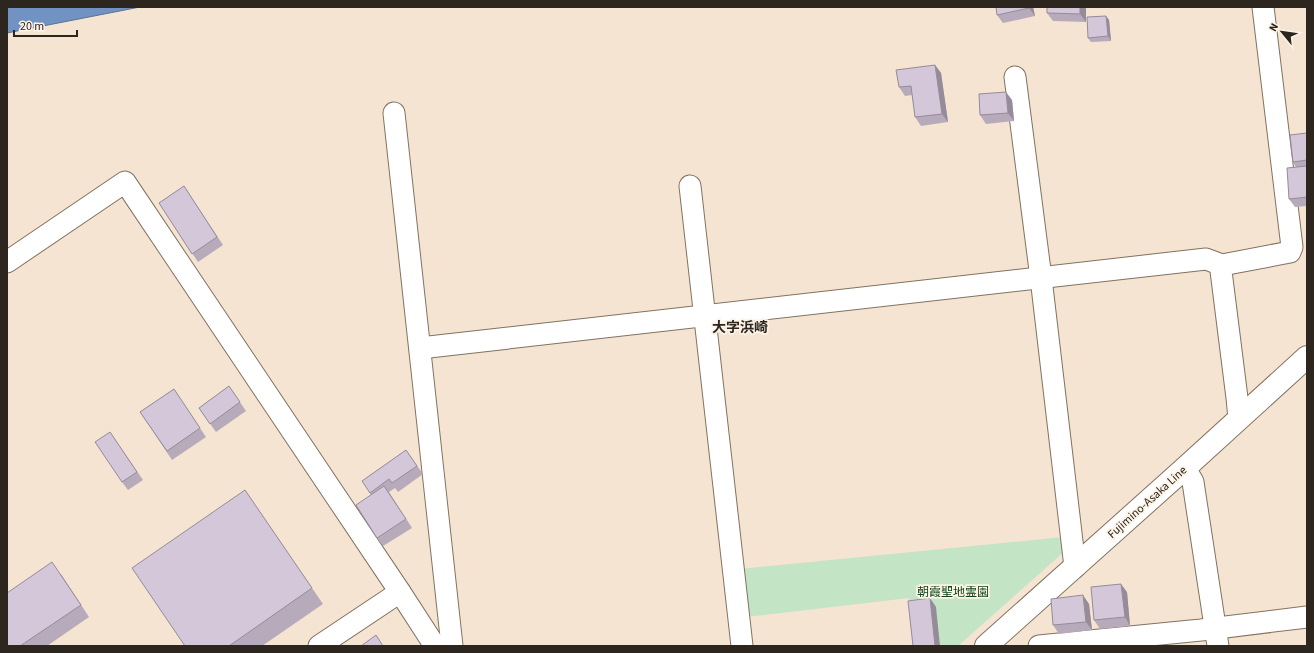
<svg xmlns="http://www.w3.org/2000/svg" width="1314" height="653" font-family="'Source Sans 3','Noto Sans JP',sans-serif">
<rect width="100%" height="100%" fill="#f5e4d1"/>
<polygon fill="#c4e4c6" points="1063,537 1065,551 958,646 913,646 909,598 746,617 740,569"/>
<polygon fill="#7193c3" stroke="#5c7292" points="7,7 140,7 7,33"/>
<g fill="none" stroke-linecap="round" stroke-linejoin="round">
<g stroke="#817261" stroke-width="23">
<g id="street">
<polyline points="1015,77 1041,278 1075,567"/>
<polyline points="394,113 452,646"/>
<polyline points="690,186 742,646"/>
<polyline points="7,262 125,182 400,592 435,646"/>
<polyline points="420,348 1206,259 1222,265"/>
<polyline points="1239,419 1237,398 1221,271 1222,265 1290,252 1292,247 1263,7"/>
<polyline points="1185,468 1193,482 1218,646"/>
<polyline points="319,646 400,592"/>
<polyline points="1039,646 1201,630 1307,617"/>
</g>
</g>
<g stroke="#817261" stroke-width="24">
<polyline id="secondary" points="986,646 1185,468 1307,357"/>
</g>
<use href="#street" stroke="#fff" stroke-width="21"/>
<use href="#secondary" stroke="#fff" stroke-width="22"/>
</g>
<g fill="#b7abbb">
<polygon points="1033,7 1035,16 1003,23 997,15"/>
<polygon points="1047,7 1086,7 1086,22 1053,21 1047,13"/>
<polygon points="1106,16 1109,20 1111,41 1091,42 1088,38"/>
<polygon points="935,65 941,73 948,122 921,126 915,117 912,95 905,96 899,87"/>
<polygon points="1012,100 1014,121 986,124 980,115"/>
<polygon points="1307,133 1307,206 1295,207 1289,199 1296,167 1293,162"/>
<polygon points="184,186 223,245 198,262 159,203"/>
<polygon points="229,386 246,411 216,432 199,408"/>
<polygon points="174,389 206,437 172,460 140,412"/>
<polygon points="110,432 143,480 128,490 122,482"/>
<polygon points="406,450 423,474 398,492 395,488 389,492 412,528 383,546 377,538 371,495 362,481"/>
<polygon points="245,490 323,604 262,646 185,646"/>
<polygon points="61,574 89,617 47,646 7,646"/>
<polygon points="1127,592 1130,626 1100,629 1094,620"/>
<polygon points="1089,604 1092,630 1059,634 1053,625"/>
</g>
<g fill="#958b99">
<polygon points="1029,7 1033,7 1035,16 1029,8"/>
<polygon points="1080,7 1086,7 1086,22 1080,14"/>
<polygon points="1106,16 1109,20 1111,41 1108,36"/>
<polygon points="935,65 941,73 948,122 942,114"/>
<polygon points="1006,92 1012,100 1014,121 1008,113"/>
<polygon points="1121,584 1127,592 1130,626 1125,617"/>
<polygon points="1083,595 1089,604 1092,630 1086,622"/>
<polygon points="930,598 936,607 940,646 935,646"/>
</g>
<g fill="#d5c7da" stroke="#958b99">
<polygon points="996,7 1029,7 1029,8 997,15"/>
<polygon points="1047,7 1080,7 1080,14 1047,13"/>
<polygon points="1106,16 1108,36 1088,38 1087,17"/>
<polygon points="935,65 942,114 915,117 911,86 899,87 896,70"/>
<polygon points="1006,92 1008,113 980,115 979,94"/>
<polygon points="1307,133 1307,160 1293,162 1290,135"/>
<polygon points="1307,166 1307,197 1289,199 1287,168"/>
<polygon points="184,186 217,237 192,254 159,203"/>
<polygon points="229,386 240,402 210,424 199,408"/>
<polygon points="174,389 200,428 167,451 140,412"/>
<polygon points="110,432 137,472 122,482 95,442"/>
<polygon points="406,450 417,466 392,483 389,479 370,493 362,481"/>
<polygon points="384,486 406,519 377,538 356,505"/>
<polygon points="245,490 312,588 229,646 185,646 132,568"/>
<polygon points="52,562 81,605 20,646 7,646 7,593"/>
<polygon points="1121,584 1125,617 1094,620 1091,587"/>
<polygon points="1083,595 1086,622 1053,625 1051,599"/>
<polygon points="930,598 935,646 913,646 908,601"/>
<polygon points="376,635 383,646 361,646"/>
</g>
<g text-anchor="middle" stroke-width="3.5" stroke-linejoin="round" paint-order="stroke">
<g font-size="12" fill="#2c261f" stroke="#fdf3e7">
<text transform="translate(1147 502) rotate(-42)" y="4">Fujimino-Asaka Line</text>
</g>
<g font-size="12" fill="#0f451b" stroke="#fdf3e7">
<text x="953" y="596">朝霞聖地霊園</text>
</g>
<g font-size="14" font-weight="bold" fill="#2c261f" stroke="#fdf3e7">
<text x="740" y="332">大字浜崎</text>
</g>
</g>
<rect width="1314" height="653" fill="none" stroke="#2c261f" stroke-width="16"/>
<g transform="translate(1282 32) rotate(299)" stroke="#fdf3e7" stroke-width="3" paint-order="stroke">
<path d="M0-3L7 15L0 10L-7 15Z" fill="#2c261f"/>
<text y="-6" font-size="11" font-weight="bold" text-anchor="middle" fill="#2c261f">N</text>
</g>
<path d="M14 30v6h63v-6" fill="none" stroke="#2c261f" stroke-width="2"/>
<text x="20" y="30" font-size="12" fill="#2c261f" stroke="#fdf3e7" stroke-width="3" paint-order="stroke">20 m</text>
</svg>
